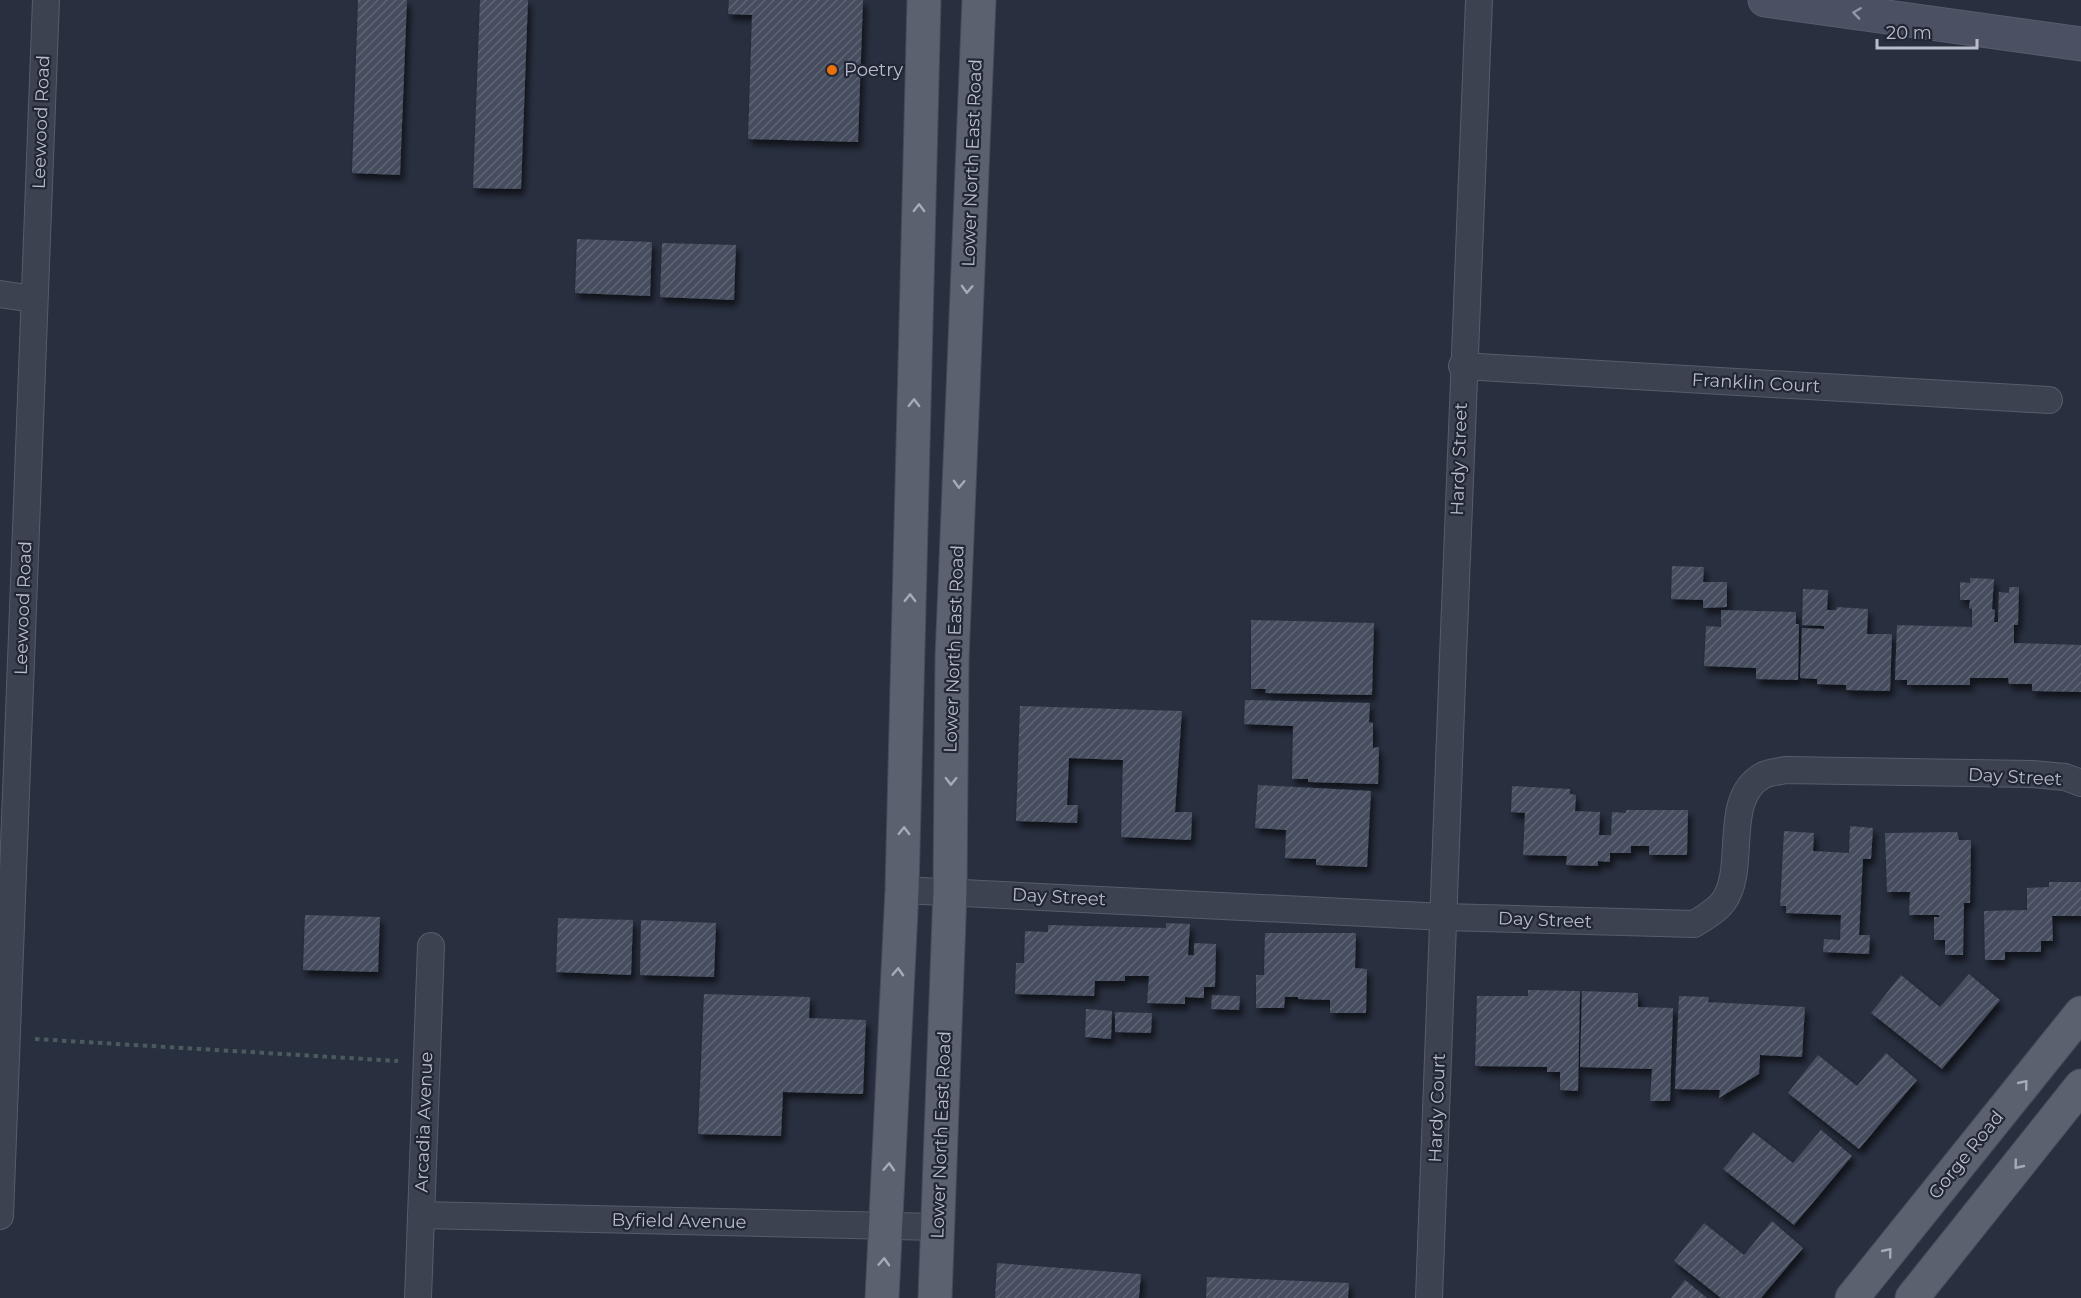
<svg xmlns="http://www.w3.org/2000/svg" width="2081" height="1298" font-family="Montserrat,sans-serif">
<defs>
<pattern id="building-hatch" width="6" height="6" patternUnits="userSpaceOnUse" patternTransform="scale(1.5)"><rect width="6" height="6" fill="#454d5e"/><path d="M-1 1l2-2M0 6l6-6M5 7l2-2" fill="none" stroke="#5e6574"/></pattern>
<filter id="shadow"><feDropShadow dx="3.5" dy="6" stdDeviation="3" flood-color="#0009"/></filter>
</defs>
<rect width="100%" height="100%" fill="#282f3f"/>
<g fill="url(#building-hatch)" filter="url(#shadow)">
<polygon points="358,0 407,0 400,175 352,173"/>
<polygon points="480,0 528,0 521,189 473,188"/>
<polygon points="729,0 863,0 858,142 748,139 752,15 728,14"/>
<polygon points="577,239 652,242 650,296 575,293"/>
<polygon points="662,243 736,245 734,300 660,297"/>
<polygon points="1672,566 1704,567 1703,582 1727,582 1727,607 1703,608 1703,600 1671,599"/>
<polygon points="1970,578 1994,579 1992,609 1995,610 1994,622 1998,622 1999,592 2009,593 2009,587 2019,587 2018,625 2014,625 2014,643 2081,645 2081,692 2032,691 2032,684 2009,684 2008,678 1970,678 1970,685 1907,685 1907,680 1895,680 1897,625 1972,627 1972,609 1969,608 1970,600 1960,600 1960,582 1970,583"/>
<polygon points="1803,589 1828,590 1827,610 1836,610 1837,607 1868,609 1867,634 1892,634 1890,691 1846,690 1846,685 1817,684 1817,679 1800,678 1802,628 1824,629 1824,626 1802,625"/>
<polygon points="1721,610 1796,612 1796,624 1799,624 1798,680 1756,679 1756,668 1704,666 1706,626 1721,627"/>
<polygon points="1251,620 1374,623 1372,695 1265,693 1266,689 1251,689"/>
<polygon points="1245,700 1370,703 1369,722 1373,723 1373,748 1379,747 1378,784 1308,782 1308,779 1292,779 1293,726 1244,724"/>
<polygon points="1020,706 1182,711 1175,812 1192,812 1191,840 1121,837 1123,760 1069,758 1067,805 1078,805 1077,823 1016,821"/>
<polygon points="1258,785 1371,791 1367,867 1316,865 1316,859 1285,858 1286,830 1255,828"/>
<polygon points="1512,786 1570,789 1570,794 1576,795 1575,811 1600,812 1599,835 1611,835 1612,812 1626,813 1626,810 1688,810 1687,855 1649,855 1649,846 1631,846 1631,853 1610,853 1610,862 1598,861 1598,866 1566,865 1567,856 1523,855 1525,813 1511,812"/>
<polygon points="1850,826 1873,828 1871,859 1863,859 1859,935 1870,935 1869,954 1823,952 1824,939 1840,940 1841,915 1786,913 1786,906 1780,906 1784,831 1814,833 1813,851 1849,853"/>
<polygon points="1957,832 1959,840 1971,840 1970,903 1964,903 1963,955 1945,955 1945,940 1934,940 1934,917 1939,917 1939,915 1909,915 1910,892 1887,892 1885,833"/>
<polygon points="2049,882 2081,882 2081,916 2052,916 2053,941 2041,941 2041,952 2005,952 2005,960 1985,960 1984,911 2027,910 2027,888 2049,887"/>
<polygon points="305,915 380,917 378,972 303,970"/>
<polygon points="558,918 633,920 631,975 556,972"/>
<polygon points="641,920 716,923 714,977 640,975"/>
<polygon points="1166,923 1190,924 1188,955 1194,955 1194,943 1216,944 1215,987 1204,987 1204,998 1185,997 1185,1004 1147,1003 1149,976 1125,976 1125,981 1095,981 1094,996 1015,994 1016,963 1024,963 1025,931 1048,932 1048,925 1166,928"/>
<polygon points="1265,933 1356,933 1355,968 1367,969 1366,1013 1330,1013 1330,1000 1298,999 1298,997 1285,997 1284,1008 1256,1008 1256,975 1264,975"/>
<polygon points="1969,974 2000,1000 1942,1069 1871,1013 1901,975 1940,1007"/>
<polygon points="1528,990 1580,991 1578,1091 1560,1090 1560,1072 1547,1072 1547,1067 1475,1066 1477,996 1528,996"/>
<polygon points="1582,991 1638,993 1638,1007 1673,1008 1670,1101 1650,1101 1652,1069 1580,1067"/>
<polygon points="704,994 810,997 809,1018 866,1020 863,1094 783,1092 781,1136 698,1134"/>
<polygon points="1212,995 1240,996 1239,1010 1211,1009"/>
<polygon points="1679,996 1709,997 1708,1002 1805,1007 1802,1057 1760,1055 1759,1074 1719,1098 1720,1090 1675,1089"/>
<polygon points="1086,1009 1112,1011 1111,1039 1085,1037"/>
<polygon points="1115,1012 1152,1013 1151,1033 1115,1032"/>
<polygon points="1886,1053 1917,1080 1859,1149 1788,1093 1818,1055 1857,1086"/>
<polygon points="1821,1130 1852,1156 1794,1225 1723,1169 1753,1132 1793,1163"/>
<polygon points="1772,1221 1803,1248 1761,1298 1721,1298 1674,1261 1704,1223 1744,1255"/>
<polygon points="997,1263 1141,1274 1139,1298 995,1298"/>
<polygon points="1207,1277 1349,1283 1348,1298 1206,1298"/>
<polygon points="1685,1280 1707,1298 1671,1298"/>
</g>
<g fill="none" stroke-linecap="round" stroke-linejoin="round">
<g stroke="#575d6a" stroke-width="28">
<g id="minor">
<polyline points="0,294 34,299"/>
<polyline points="1462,366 2049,400"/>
<path d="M902,890L1445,917L1694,924C1704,918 1716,911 1723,902C1748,869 1721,800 1762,776C1768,772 1778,772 1785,770L2032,774L2065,777L2081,783"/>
<polyline points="421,1215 938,1227"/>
<polyline points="0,1216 46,0"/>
<polyline points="418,1298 431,946"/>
<path d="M1429,1298C1447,865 1459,433 1479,0"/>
</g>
</g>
<g stroke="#575d6a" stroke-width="35">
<polyline id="secondary" points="1765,0 2081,44"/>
</g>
<g stroke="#464b59" stroke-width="35">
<g id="primary">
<polyline points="882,1298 902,890 924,0"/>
<polyline points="935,1298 950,891 952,659 979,0"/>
<polyline points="1852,1298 2081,1013"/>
<polyline points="1912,1298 2081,1086"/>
</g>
</g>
<polyline stroke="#4b5a5f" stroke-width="4" stroke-dasharray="4.5 4.5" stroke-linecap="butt" points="35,1039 398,1061"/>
<use href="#minor" stroke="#3c4250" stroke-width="26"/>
<use href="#secondary" stroke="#4b5062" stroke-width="33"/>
<use href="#primary" stroke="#5b616f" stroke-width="33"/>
</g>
<defs><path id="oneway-chevron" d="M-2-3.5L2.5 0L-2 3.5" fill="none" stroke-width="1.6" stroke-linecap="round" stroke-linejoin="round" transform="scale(1.5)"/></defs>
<use stroke="#9297a6" href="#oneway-chevron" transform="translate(1857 13) rotate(-172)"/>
<g stroke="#a6abb8">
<use href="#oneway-chevron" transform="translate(919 208) rotate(-89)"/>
<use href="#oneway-chevron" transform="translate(967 289) rotate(92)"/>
<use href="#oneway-chevron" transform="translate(914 403) rotate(-89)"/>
<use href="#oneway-chevron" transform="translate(959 484) rotate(92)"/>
<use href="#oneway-chevron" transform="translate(910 598) rotate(-89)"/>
<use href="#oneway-chevron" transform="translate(951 781) rotate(91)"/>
<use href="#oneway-chevron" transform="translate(904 831) rotate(-89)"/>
<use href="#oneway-chevron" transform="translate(898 972) rotate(-87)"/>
<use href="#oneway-chevron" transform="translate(2024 1084) rotate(-51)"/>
<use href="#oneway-chevron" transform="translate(2018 1165) rotate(129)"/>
<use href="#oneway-chevron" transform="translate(889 1167) rotate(-87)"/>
<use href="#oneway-chevron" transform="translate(1888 1252) rotate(-51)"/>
<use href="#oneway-chevron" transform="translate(884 1262) rotate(-87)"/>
</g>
<circle fill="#e8710a" stroke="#212735" stroke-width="2" cx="832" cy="70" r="6"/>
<g text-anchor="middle" stroke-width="4.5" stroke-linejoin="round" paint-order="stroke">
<g font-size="18" fill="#b9bdca" stroke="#212735" text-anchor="start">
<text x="844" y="76">Poetry</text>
</g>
<g font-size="18" fill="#b9bdca" stroke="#212735">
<text transform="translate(41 122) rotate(-88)" y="6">Leewood Road</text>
<text transform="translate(972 163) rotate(-88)" y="6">Lower North East Road</text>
<text transform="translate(1756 383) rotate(3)" y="6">Franklin Court</text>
<text transform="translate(1459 459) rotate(-88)" y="6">Hardy Street</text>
<text transform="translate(23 608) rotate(-88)" y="6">Leewood Road</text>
<text transform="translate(954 649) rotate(-88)" y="6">Lower North East Road</text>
<text transform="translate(2015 777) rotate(3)" y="6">Day Street</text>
<text transform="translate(1059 897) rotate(3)" y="6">Day Street</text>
<text transform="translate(1545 920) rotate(2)" y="6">Day Street</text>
<text transform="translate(1437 1108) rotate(-88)" y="6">Hardy Court</text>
<text transform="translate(424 1122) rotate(-88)" y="6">Arcadia Avenue</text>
<text transform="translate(941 1135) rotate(-88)" y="6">Lower North East Road</text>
<text transform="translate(1966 1155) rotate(-51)" y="6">Gorge Road</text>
<text transform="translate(679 1221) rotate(1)" y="6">Byfield Avenue</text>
</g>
</g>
<path d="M1877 39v9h100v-9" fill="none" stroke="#b9bdca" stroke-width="3"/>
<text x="1886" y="39" font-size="18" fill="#b9bdca" stroke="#212735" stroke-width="4.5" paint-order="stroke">20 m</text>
</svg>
